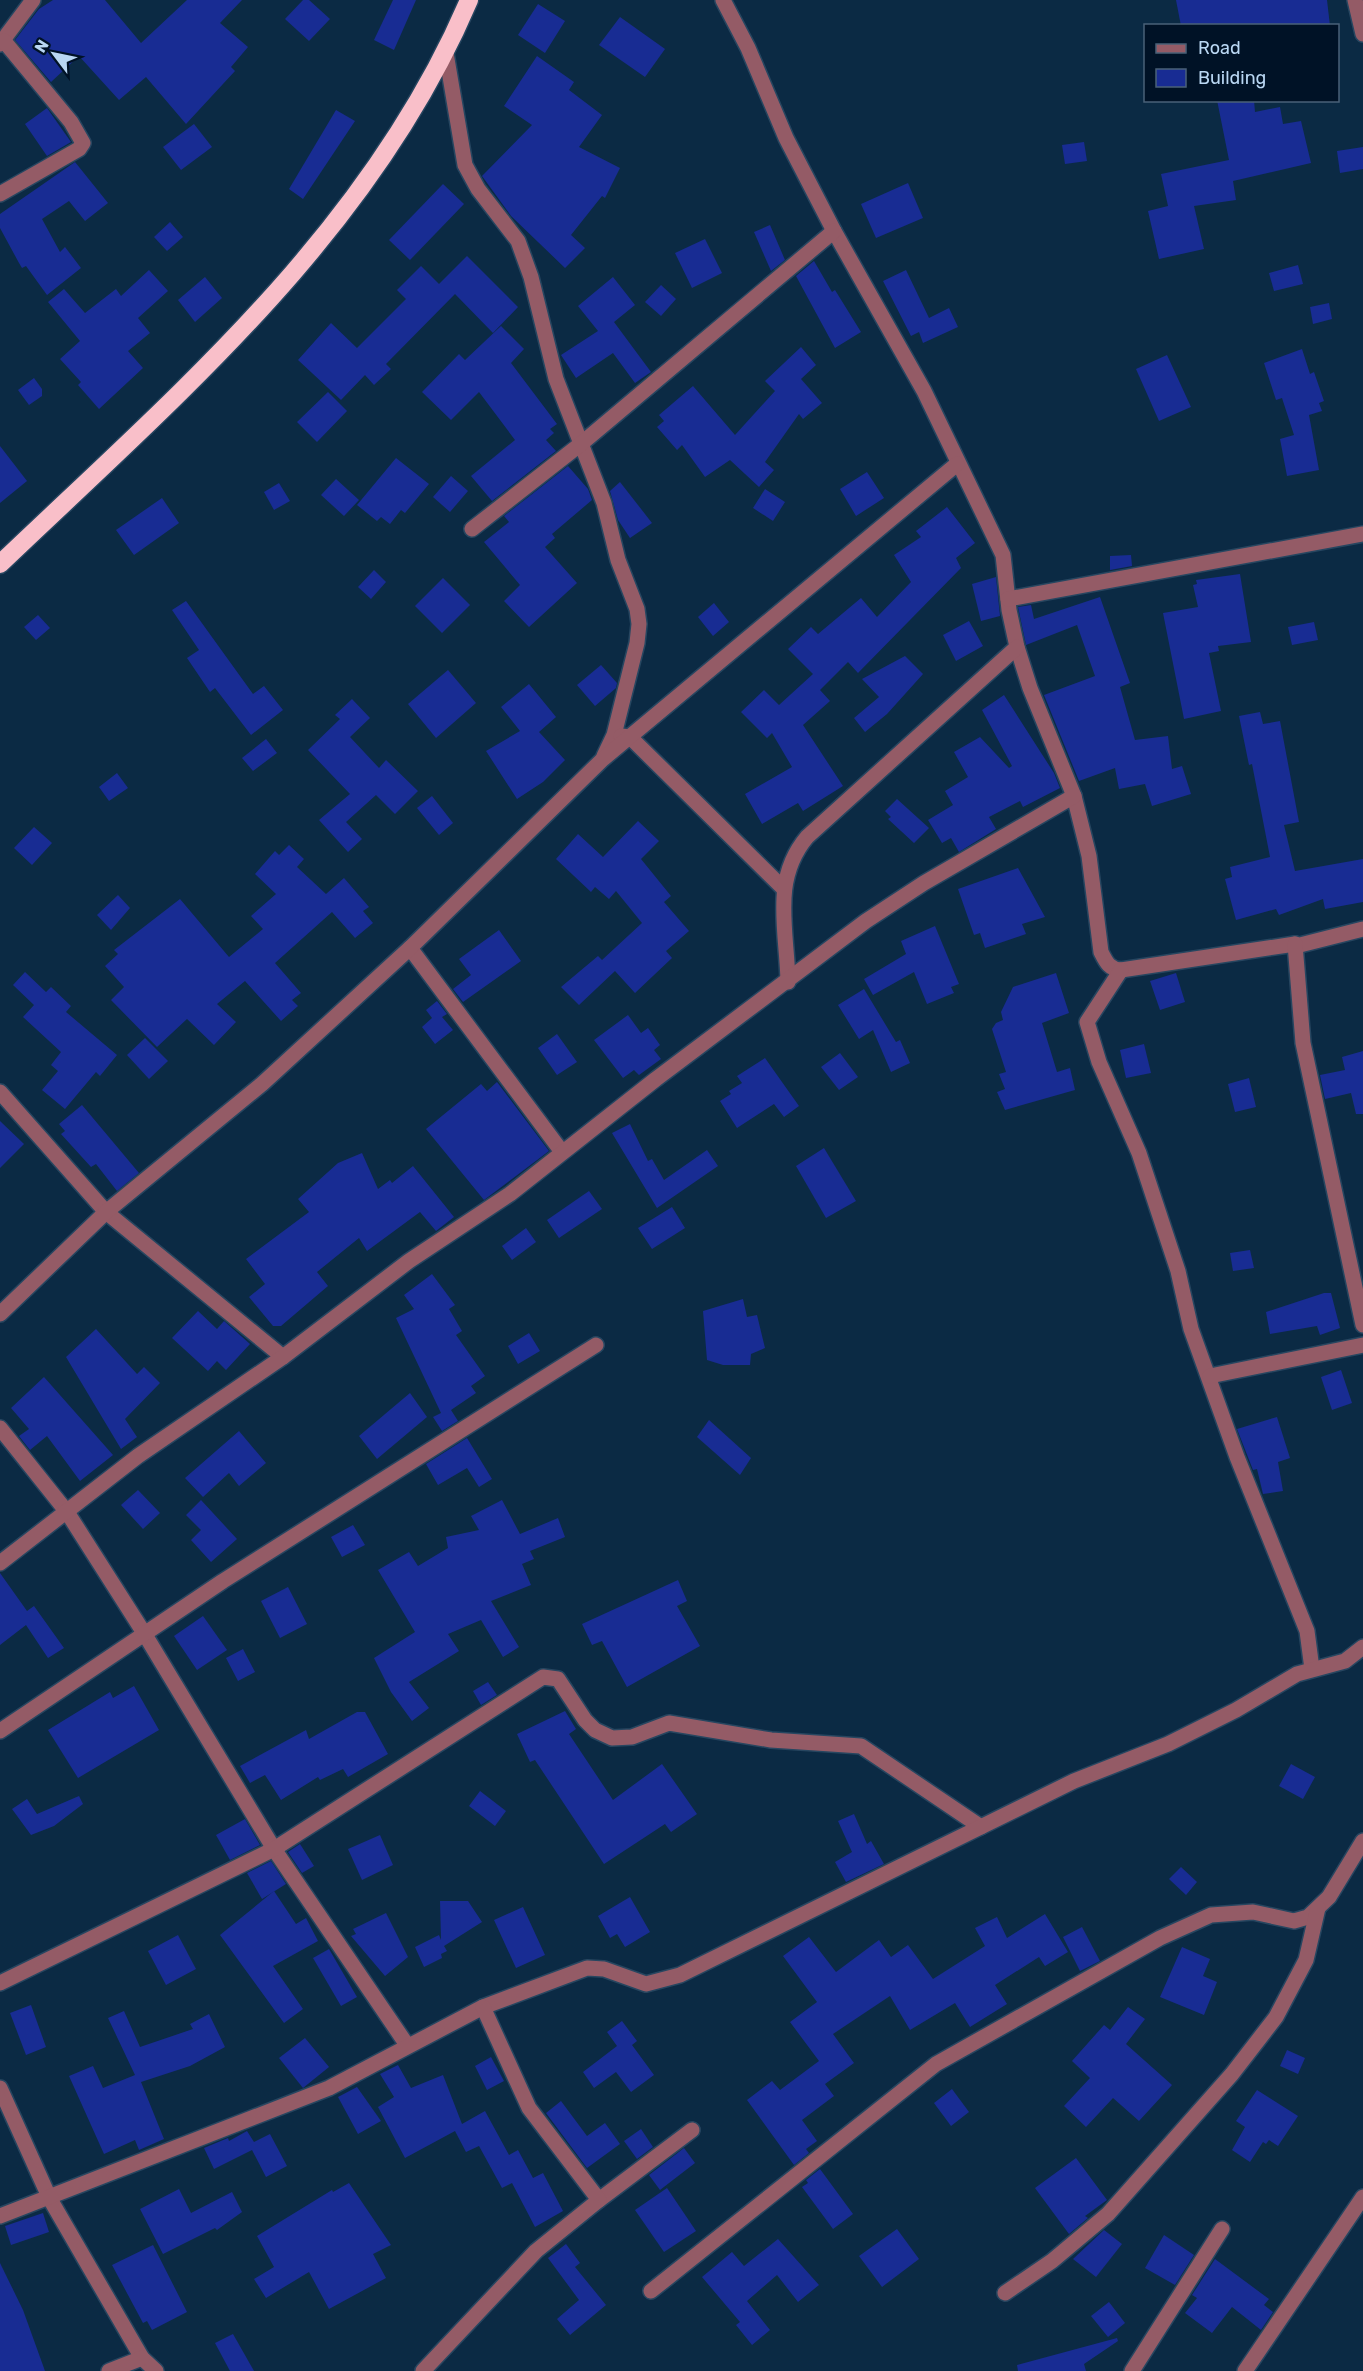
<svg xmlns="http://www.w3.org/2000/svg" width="1363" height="2371" font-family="Rubik,sans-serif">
<rect width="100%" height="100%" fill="#0b2a44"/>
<g fill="#182c93">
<polygon points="53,0 105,0 141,43 187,0 242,0 220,23 248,47 231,67 235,71 186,124 146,77 119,100 79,56 51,82 15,40 39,9"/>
<polygon points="303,0 309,0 330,19 309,41 285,19"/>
<polygon points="393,0 416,0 394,50 374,40"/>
<polygon points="1176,0 1327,0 1330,26 1181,26"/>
<polygon points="538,4 565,21 545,53 518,35"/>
<polygon points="620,17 665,49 645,77 599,45"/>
<polygon points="537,56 574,82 569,90 602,115 579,147 620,168 605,198 602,196 571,235 585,248 565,268 511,216 482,176 532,125 504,106"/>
<polygon points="1217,100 1254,100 1255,112 1280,107 1283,124 1301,121 1311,163 1233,181 1236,200 1194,206 1204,249 1159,259 1148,211 1168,206 1161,174 1229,160"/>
<polygon points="47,108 71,142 47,156 25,124"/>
<polygon points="336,110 355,121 303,199 289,189"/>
<polygon points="194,124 212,147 181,170 163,147"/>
<polygon points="1084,142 1087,161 1065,164 1062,145"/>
<polygon points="1363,147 1363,169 1340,173 1337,151"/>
<polygon points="75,162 108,203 85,221 69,201 42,219 60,252 65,247 81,268 47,295 26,266 22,268 19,263 0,228 0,214"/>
<polygon points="908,183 923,218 876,238 861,204"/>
<polygon points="443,184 464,204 410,260 389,240"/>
<polygon points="170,222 183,237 167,251 154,237"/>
<polygon points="770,225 785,260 771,271 754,232"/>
<polygon points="705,239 722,273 692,288 675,253"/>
<polygon points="467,256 518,307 493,333 455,294 386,364 391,369 374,385 365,375 341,400 298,360 331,323 357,348 406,299 397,290 421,266 439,284"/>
<polygon points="814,261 832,292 835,290 861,332 835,348 796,276"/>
<polygon points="1298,265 1303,284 1274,291 1269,273"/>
<polygon points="149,270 168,291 138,318 150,333 128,351 143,368 99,409 78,385 81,382 60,359 80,341 48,302 64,289 85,313 116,289 121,296"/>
<polygon points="906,270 929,318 949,308 958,327 923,343 919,332 911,336 883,281"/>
<polygon points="205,277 222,298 195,322 178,300"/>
<polygon points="613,277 635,305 614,322 651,372 635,383 613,353 576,378 561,355 598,331 578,306"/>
<polygon points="661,285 676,299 661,316 645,302"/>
<polygon points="1329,303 1332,319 1313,324 1310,307"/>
<polygon points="501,326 524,349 511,363 557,424 550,429 554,433 546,440 556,451 492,501 471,476 515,440 479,392 451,420 422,392 459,354 465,360"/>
<polygon points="801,347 816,365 801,379 822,403 803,419 799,414 765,462 774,470 759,487 730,460 705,477 682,445 677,450 657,427 664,421 659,415 693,386 735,435 775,391 765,381"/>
<polygon points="1302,349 1310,374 1314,372 1324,401 1319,403 1322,411 1309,415 1319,470 1287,476 1280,439 1294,435 1282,398 1276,400 1264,363"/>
<polygon points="1167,355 1191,407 1159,421 1136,369"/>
<polygon points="34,378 42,389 42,396 29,405 18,390"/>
<polygon points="328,392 347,411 317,442 297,422"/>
<polygon points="0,446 27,481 0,503"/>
<polygon points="396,458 429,484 405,513 401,510 390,524 381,517 377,521 357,505"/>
<polygon points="568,466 588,489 592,500 552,534 555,538 545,547 577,583 529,627 504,601 520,585 484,542 509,522 504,516"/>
<polygon points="867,472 884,498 856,516 840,489"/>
<polygon points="451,476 468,491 450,512 433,497"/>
<polygon points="336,479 359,500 344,516 321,495"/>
<polygon points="620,482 652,523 630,538 618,520 610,491"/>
<polygon points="279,483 290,501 274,510 264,492"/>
<polygon points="765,489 785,502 773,521 753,508"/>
<polygon points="162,498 179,523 134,555 116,530"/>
<polygon points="947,507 975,543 956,558 961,568 858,673 848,662 820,690 830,701 803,725 843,786 803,811 798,803 762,824 745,794 792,767 772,733 767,738 741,712 764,690 779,705 813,674 788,649 811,627 818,634 861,598 877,617 911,582 894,555 921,537 916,531"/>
<polygon points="1131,555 1132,566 1110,570 1110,556"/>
<polygon points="374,570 386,582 371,599 358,587"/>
<polygon points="1240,574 1251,642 1218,646 1219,651 1209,653 1221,711 1184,719 1163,613 1198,607 1193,585 1197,584 1196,580"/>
<polygon points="996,577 1000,616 981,621 972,584"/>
<polygon points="443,578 470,605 442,633 415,606"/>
<polygon points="1100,597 1130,683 1120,687 1135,740 1168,736 1172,769 1182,766 1191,794 1152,806 1145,784 1119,789 1115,768 1079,781 1044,695 1095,676 1077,625 1026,645 1018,607 1031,605 1034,619"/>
<polygon points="186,601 253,694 264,686 283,710 251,735 215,688 210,692 187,658 199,650 172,610"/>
<polygon points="714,603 729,622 713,636 698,617"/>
<polygon points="38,615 50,628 36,640 24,627"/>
<polygon points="969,621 983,646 956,661 943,635"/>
<polygon points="1314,622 1318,640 1292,645 1288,627"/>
<polygon points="905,656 923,674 887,714 865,732 854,718 879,697 862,679"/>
<polygon points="601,665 617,683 616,688 595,706 577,685"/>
<polygon points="448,670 476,703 436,738 408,704"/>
<polygon points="529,684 556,717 539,732 565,760 543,782 517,799 486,751 520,731 501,707"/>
<polygon points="1004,695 1054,773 1060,788 1023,807 1020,801 989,817 996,829 959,852 951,838 942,843 928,820 953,805 945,791 968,777 954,752 980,737 1009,768 1012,766 982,710"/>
<polygon points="352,699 370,718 350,737 379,768 386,760 418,791 395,814 376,795 346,822 362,839 348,852 319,820 350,794 308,750 340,719 335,715"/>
<polygon points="1260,712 1263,724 1280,721 1299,822 1284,825 1295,871 1363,859 1363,902 1325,909 1323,899 1279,915 1276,909 1236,920 1225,879 1232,877 1230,867 1270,857 1252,764 1249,765 1239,716"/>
<polygon points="266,739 277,753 253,771 242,758"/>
<polygon points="117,773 128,788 109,801 99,787"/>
<polygon points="432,796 453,823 439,835 417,808"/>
<polygon points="897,799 929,828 914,843 888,819 891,817 885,811"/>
<polygon points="638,821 659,841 641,859 671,896 664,902 689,931 666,951 672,958 635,993 615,971 579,1005 561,987 598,956 602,960 642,923 616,891 609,899 595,887 591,892 556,859 578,834 603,857"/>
<polygon points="34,827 52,843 32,865 14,848"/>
<polygon points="289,845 304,859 297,867 326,894 344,878 369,907 363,911 373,923 355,938 332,912 275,963 301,993 292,1000 298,1006 281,1021 245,981 217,1004 236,1022 214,1045 187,1019 157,1047 111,1000 124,987 105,966 118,954 114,950 180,899 229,957 263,929 251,916 276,894 255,874 275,851 279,855"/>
<polygon points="1018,868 1045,917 1022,924 1026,934 985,948 980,933 974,935 958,889"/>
<polygon points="118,895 130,908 111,930 97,915"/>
<polygon points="935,926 959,984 951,987 954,993 927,1004 914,972 873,995 864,979 906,954 901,941"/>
<polygon points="499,930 521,961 463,1002 453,989 471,975 459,959"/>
<polygon points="25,972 46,992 51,987 71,1006 66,1012 117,1055 100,1076 96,1072 65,1109 42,1090 58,1071 51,1065 61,1052 23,1017 34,1005 13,985"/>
<polygon points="1056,973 1069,1013 1042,1023 1057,1072 1070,1068 1075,1090 1005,1110 997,1092 1005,1089 999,1074 1006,1072 992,1029 996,1023 1003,1020 1001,1012 1013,987"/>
<polygon points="1176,973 1185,1002 1160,1010 1150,981"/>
<polygon points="864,989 896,1042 900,1040 910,1063 891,1072 873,1030 859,1039 838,1005"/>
<polygon points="437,1001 447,1014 442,1017 453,1030 435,1044 422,1027 432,1018 426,1010"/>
<polygon points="628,1015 641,1033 648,1028 660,1045 654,1050 661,1059 639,1075 634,1070 623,1078 594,1040"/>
<polygon points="557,1034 577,1062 557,1075 538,1048"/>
<polygon points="145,1038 168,1061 149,1079 127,1055"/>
<polygon points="1144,1044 1151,1073 1126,1078 1120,1050"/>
<polygon points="1363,1051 1363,1114 1356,1114 1351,1093 1325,1099 1320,1075 1345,1070 1342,1057"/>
<polygon points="840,1053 858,1077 839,1090 821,1067"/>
<polygon points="765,1058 799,1106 784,1117 774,1104 737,1128 720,1101 731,1094 729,1091 742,1083 737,1076"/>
<polygon points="1249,1078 1256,1107 1235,1112 1228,1084"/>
<polygon points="497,1082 549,1151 484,1200 426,1129 481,1084 487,1091"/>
<polygon points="82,1105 139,1173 117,1191 96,1164 91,1167 61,1134 65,1131 59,1124"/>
<polygon points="0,1121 24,1144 0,1168"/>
<polygon points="630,1124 648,1161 652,1159 664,1180 707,1150 718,1166 657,1208 612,1133"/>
<polygon points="824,1148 856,1201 826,1218 796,1166"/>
<polygon points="362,1153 378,1189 390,1180 392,1183 413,1166 454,1217 436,1231 420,1212 367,1251 359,1238 317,1272 328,1286 281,1326 273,1326 249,1297 265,1284 246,1259 309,1212 298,1199 338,1163"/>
<polygon points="589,1191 602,1209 559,1238 547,1220"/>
<polygon points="672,1207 685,1228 652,1249 638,1228"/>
<polygon points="526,1228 536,1242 512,1260 502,1246"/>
<polygon points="1250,1250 1254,1268 1233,1271 1230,1253"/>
<polygon points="432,1274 455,1305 449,1309 462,1331 456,1335 485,1376 471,1386 476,1393 451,1410 458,1421 442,1431 433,1417 441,1413 396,1318 414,1309 404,1295"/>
<polygon points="1324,1293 1331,1293 1340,1328 1320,1335 1317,1326 1270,1334 1266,1312"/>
<polygon points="743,1299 747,1317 757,1315 765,1348 751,1354 750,1365 723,1365 707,1360 703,1311"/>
<polygon points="198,1311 217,1329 224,1321 250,1344 226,1370 217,1361 208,1371 172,1338"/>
<polygon points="96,1329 137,1374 144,1367 160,1383 125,1419 137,1437 121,1449 66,1357"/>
<polygon points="529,1333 540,1351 518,1364 508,1346"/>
<polygon points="1341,1370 1352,1403 1332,1410 1321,1377"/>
<polygon points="44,1377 113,1455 80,1481 47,1436 30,1450 19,1436 29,1429 11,1408"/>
<polygon points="410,1393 427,1417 377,1459 359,1436"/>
<polygon points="1277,1417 1290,1458 1278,1462 1283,1491 1263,1494 1257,1469 1253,1470 1237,1429"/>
<polygon points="709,1420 751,1458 740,1475 697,1437"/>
<polygon points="239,1431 266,1463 239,1486 229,1473 203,1497 185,1478"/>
<polygon points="467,1438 492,1479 479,1487 467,1468 438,1485 426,1464"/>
<polygon points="138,1490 160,1513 143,1529 121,1505"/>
<polygon points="201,1500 237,1539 211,1562 191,1540 201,1530 186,1515"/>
<polygon points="502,1500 520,1534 558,1518 565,1537 530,1551 534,1559 522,1564 531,1585 491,1601 519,1647 503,1657 481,1620 448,1634 459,1651 409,1682 429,1708 412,1721 391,1692 374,1658 415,1632 378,1570 409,1552 418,1566 448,1548 446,1537 479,1530 471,1516"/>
<polygon points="353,1525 365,1545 342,1557 331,1537"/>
<polygon points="0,1573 27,1611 34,1606 64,1648 48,1658 26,1625 0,1645"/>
<polygon points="678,1580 687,1601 677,1606 700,1646 627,1687 602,1641 592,1645 582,1624"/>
<polygon points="288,1587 307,1624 280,1638 261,1601"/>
<polygon points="203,1616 227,1650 197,1670 174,1636"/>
<polygon points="243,1649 255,1672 238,1681 226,1658"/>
<polygon points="488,1682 497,1695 481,1705 473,1691"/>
<polygon points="134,1686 159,1730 78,1778 48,1730 110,1692 113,1698"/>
<polygon points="565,1711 576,1729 569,1734 613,1800 662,1764 697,1814 671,1832 665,1824 604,1864 535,1760 530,1762 517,1734"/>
<polygon points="357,1712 365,1712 388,1754 348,1777 343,1769 320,1780 318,1777 281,1800 265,1775 250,1783 240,1766 306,1730 309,1739"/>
<polygon points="1291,1764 1315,1777 1303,1799 1279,1786"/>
<polygon points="480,1791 506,1811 495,1826 469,1806"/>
<polygon points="79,1796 83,1804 54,1826 31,1835 12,1809 27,1799 37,1814"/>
<polygon points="854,1814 867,1844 871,1841 884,1864 846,1882 835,1862 852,1852 838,1821"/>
<polygon points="245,1819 260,1845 230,1860 216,1835"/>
<polygon points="380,1835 393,1865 362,1880 348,1849"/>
<polygon points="300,1844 314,1866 302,1873 288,1852"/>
<polygon points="271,1861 286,1884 262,1899 247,1873"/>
<polygon points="1181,1867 1197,1882 1186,1895 1169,1879"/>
<polygon points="274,1891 296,1924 306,1918 318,1941 273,1966 303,2009 284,2023 220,1935"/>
<polygon points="630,1897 650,1932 625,1947 617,1934 610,1938 598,1916"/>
<polygon points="440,1901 468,1901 482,1922 444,1946 447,1951 441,1954 442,1958 424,1967 415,1947 439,1935 441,1940"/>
<polygon points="523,1907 545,1955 516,1968 494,1920"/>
<polygon points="386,1913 408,1957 385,1976 351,1936 356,1934 353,1929"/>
<polygon points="1045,1914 1068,1952 1045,1966 1039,1957 995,1985 1007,2004 970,2027 955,2003 910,2030 890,1996 833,2034 854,2063 825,2084 834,2096 802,2120 817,2141 806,2149 809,2153 794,2165 747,2100 772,2081 780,2090 819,2061 790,2022 817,2002 783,1956 809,1937 836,1972 879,1940 891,1957 908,1945 933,1979 985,1946 975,1928 997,1917 1007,1938"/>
<polygon points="1082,1927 1100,1961 1080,1971 1063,1937"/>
<polygon points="178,1935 196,1969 166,1985 148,1951"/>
<polygon points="1182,1947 1210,1959 1203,1976 1217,1982 1204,2015 1160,1997"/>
<polygon points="329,1949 357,1997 341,2006 313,1958"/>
<polygon points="31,2005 46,2047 26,2055 10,2013"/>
<polygon points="1128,2007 1145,2019 1126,2044 1172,2085 1139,2121 1113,2098 1086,2127 1064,2106 1090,2078 1072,2061 1104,2025 1110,2030"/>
<polygon points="124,2011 140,2047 193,2029 190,2024 209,2014 225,2047 190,2066 141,2082 164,2139 139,2150 135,2140 104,2154 69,2076 93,2066 103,2088 135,2075 108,2018"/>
<polygon points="622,2021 637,2041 632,2045 654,2075 631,2092 616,2072 594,2088 583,2072 617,2046 607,2032"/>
<polygon points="305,2038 329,2067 303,2088 279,2058"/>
<polygon points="1287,2050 1305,2058 1298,2074 1280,2066"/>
<polygon points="491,2057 504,2081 487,2090 475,2066"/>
<polygon points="398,2065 411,2088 443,2075 462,2124 485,2111 509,2155 518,2150 533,2178 543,2173 563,2211 535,2227 512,2183 502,2188 479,2146 466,2152 455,2131 405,2158 378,2107 394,2097 380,2074"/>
<polygon points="357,2087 381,2121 358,2134 338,2097"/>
<polygon points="952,2089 969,2112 951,2126 934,2103"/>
<polygon points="1257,2090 1298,2116 1278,2146 1269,2140 1266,2144 1263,2142 1250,2162 1232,2150 1245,2127 1236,2121"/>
<polygon points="561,2101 587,2136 605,2123 620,2144 587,2168 546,2113"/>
<polygon points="641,2129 653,2147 637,2159 624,2141"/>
<polygon points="247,2131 254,2142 270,2134 287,2166 266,2177 252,2150 214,2169 204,2148 228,2138 229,2141"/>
<polygon points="684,2148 695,2163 660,2190 649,2175"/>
<polygon points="1076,2158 1107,2200 1085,2216 1088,2218 1069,2234 1035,2188"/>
<polygon points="820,2169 853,2214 833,2229 802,2187 808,2183 806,2180"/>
<polygon points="349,2183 391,2245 373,2254 386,2278 329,2309 309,2272 266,2298 254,2279 274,2267 257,2236 332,2190 333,2192"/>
<polygon points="667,2188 696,2231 664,2252 635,2210"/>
<polygon points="179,2189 191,2213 232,2192 242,2212 217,2230 215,2228 163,2254 140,2209"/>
<polygon points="43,2213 49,2232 11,2245 5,2226"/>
<polygon points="897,2229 919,2259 882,2287 859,2256"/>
<polygon points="1104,2230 1122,2244 1096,2277 1073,2259"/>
<polygon points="1164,2235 1194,2255 1175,2285 1145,2268"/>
<polygon points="778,2239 819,2285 798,2302 777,2275 747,2301 770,2330 752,2345 736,2325 740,2322 702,2277 732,2252 744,2266"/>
<polygon points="566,2244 580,2263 575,2267 606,2305 570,2335 557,2319 579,2300 548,2258"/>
<polygon points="153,2245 187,2312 152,2330 147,2321 143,2323 112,2265"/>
<polygon points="1215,2259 1269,2299 1264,2305 1273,2312 1261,2330 1232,2307 1212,2333 1185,2313 1197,2298 1192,2295"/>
<polygon points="0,2263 23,2310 45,2371 0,2371"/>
<polygon points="1109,2302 1125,2323 1108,2337 1091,2316"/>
<polygon points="233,2334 254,2371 230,2371 215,2343"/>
<polygon points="1117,2338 1118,2341 1084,2364 1086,2371 1018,2371 1017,2365"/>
</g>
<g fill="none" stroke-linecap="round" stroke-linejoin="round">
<g stroke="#274660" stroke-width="18">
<g id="minor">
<path d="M723,0L748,48L786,138L834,231L924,391L1003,555L1009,610L1017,647L1030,688L1074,796L1089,856L1101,952C1106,962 1109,969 1121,970L1295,944L1296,946L1363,929"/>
<polyline points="1355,0 1363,34"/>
<polyline points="0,44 33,0"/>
<polyline points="446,53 465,165 478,189 518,241 531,277 556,379 604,503 618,560 637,609 639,624 637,643 614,735 604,756"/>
<polyline points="0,194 79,149 83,143 71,122 4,41"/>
<polyline points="472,529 582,443 834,231"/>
<polyline points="1008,599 1363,534"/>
<polyline points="621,736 630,737 784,889"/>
<polyline points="1295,944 1303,1043 1363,1325"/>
<polyline points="410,948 562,1152"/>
<polyline points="1121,970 1087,1022 1099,1062 1139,1153 1178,1271 1191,1329 1237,1457 1307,1631 1312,1669"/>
<path d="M788,982C787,930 771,880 807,837L1017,647"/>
<polyline points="0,1092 106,1212 283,1357"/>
<polyline points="0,1314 106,1212 262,1084 410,948 603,759 957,464"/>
<polyline points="1210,1376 1363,1345"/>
<polyline points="0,1428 67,1512 144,1633 274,1849 407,2045"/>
<polyline points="0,1563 138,1456 283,1357 409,1261 510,1194 656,1079 866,921 924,883 1074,796"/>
<polyline points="0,1731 223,1581 596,1345"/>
<polyline points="0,1983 274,1849 543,1677 558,1679 585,1720 595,1730 612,1738 632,1737 669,1723 771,1740 861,1746 981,1827"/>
<polyline points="0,2088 50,2199 142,2358 156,2371"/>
<polyline points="599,2200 692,2130"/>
<polyline points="0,2216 329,2088 483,2007 587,1968 604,1969 646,1984 680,1975 1074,1781 1168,1744 1236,1710 1297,1674 1345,1661 1363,1647"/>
<polyline points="651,2291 936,2064 1160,1938 1211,1915 1253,1912 1294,1921 1308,1917 1329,1897 1363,1841"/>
<polyline points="1005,2293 1052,2261 1108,2214 1232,2074 1276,2017 1306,1960 1318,1908"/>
<polyline points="109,2371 142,2358"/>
<polyline points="423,2371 536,2251 599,2200 529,2108 483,2007"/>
<polyline points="1132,2371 1222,2229"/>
<polyline points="1245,2371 1363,2197"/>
</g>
</g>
<g stroke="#274660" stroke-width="21">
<path id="highway" d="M0,564C177,395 371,231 469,0"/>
</g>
<use href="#minor" stroke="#945b66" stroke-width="15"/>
<use href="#highway" stroke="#f9bfc9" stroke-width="18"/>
</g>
<rect x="1144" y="24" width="195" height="78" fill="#001226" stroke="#4a6178" stroke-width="1.5"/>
<rect x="1156" y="44" width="30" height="9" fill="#945b66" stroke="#4a6178" stroke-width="1.5"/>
<text x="1198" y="54" font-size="18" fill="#b9d7f3">Road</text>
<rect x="1156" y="69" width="30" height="18" fill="#182c93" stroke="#4a6178" stroke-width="1.5"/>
<text x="1198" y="84" font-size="18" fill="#b9d7f3">Building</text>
<g transform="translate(54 54) rotate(302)" stroke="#001226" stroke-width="4.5" paint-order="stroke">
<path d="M0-4.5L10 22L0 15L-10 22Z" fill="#b9d7f3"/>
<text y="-9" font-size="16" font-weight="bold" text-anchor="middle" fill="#b9d7f3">N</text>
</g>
</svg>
